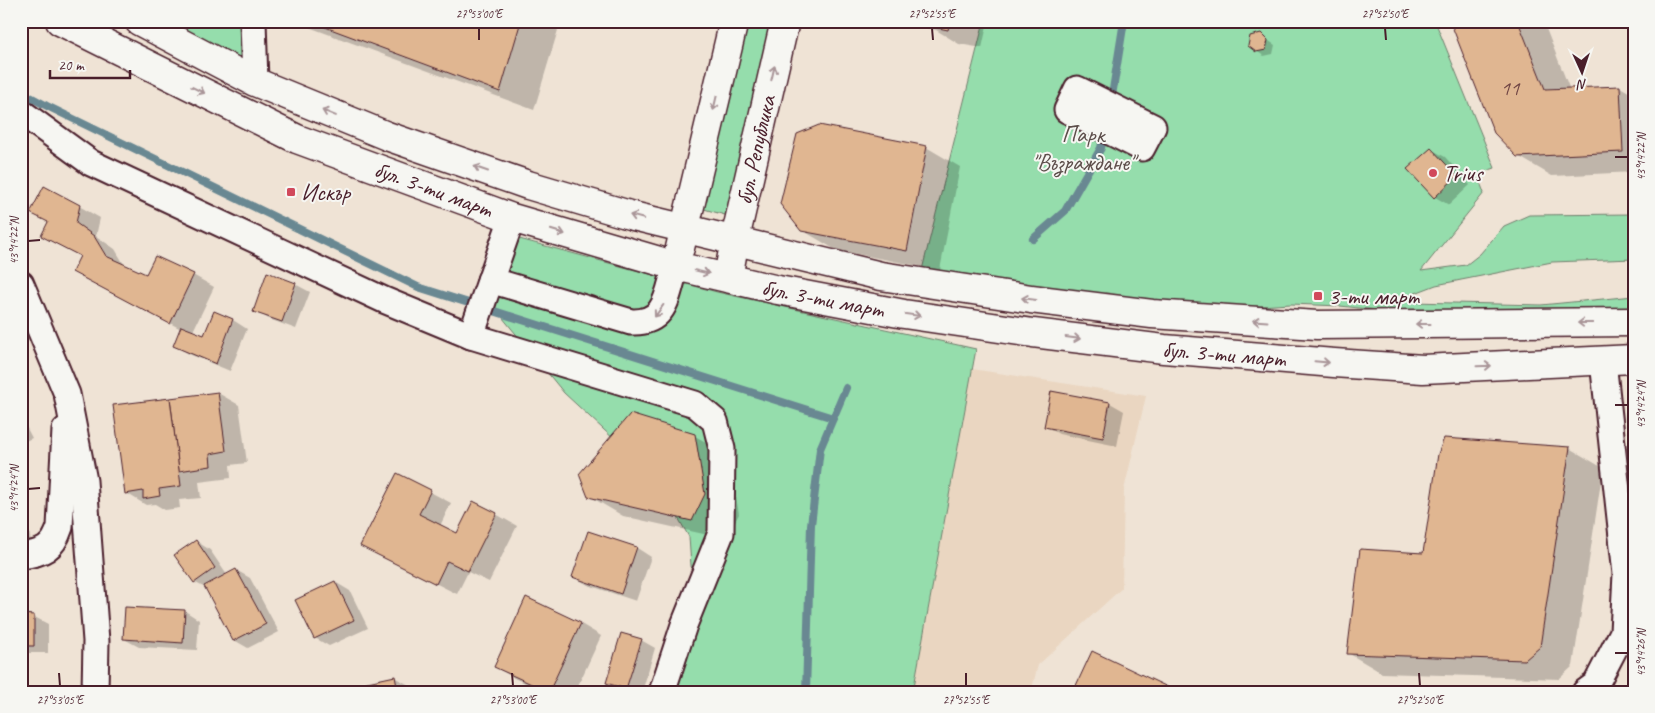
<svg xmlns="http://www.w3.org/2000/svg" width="1655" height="713" font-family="Caveat,sans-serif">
<rect width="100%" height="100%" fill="#efe3d5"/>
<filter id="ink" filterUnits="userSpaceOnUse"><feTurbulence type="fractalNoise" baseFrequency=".02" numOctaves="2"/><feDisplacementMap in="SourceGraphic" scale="10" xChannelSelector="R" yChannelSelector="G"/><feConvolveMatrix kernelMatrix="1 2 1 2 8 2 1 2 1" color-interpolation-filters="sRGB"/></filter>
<g filter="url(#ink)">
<polygon fill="#ead6c1" points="972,369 1146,396 1124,490 1122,588 1038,665 1031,692 913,692"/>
<g fill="#95ddac" stroke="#707e6c">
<polygon points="139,21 231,21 253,32 255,82"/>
<polygon points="734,21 785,21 739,219 690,205"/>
<polygon points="984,21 1435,21 1495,168 1477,174 1484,193 1421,271 1466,265 1480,254 1504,226 1529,215 1634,214 1634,259 1552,262 1436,285 1410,295 1411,302 1541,305 1634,296 1634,314 1424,315 1340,306 1291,304 1212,309 921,274"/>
<polygon points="512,237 717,292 976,349 913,692 659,692 694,609 689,537 655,477 564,393 489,301"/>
</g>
<g fill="#0003">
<polygon points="298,21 543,21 558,30 534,110 306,26"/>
<polygon points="905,21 988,21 982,48 959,44 936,30 911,25"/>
<polygon points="1451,21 1543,21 1570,90 1620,87 1634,95 1634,172 1552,176 1518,156"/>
<polygon points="1260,35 1275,45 1273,54 1264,56 1256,51"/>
<polygon points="926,147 960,167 940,270 836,250 802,230"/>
<polygon points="1431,149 1445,157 1470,185 1449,205 1435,197"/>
<polygon points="79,206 100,218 96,236 115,249 125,266 147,276 193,275 214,287 193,331 205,336 214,313 233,320 247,329 230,371 189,354 175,346 181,329 94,283 81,257 43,236"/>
<polygon points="295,284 310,292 296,329 269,319 255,311"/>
<polygon points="1052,392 1110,403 1124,411 1117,446 1059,434 1045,426"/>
<polygon points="218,393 239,405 247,463 230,465 231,478 199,482 201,498 179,500 180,508 165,510 155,504 146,505 126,493"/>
<polygon points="21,417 32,438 21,443"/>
<polygon points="695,436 729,455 739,514 726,539 623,516 589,496"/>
<polygon points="1569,448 1603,468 1573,666 1559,679 1382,673 1348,653"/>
<polygon points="398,475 451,503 440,526 457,535 496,514 517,526 489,582 468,572 457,594 383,557"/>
<polygon points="21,501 25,503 32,550 21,552"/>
<polygon points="589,532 637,548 651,557 636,601 588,585 574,577"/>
<polygon points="196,541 210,550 227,575 236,570 250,578 279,632 248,648 234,640 207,589 194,582"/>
<polygon points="335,582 350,591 368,628 329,646 315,638"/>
<polygon points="21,610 48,624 48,653 21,653"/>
<polygon points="185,611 199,620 197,650 139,647 124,639"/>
<polygon points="581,624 601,636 575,692 546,692 516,679 495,667"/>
<polygon points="641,640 655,648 642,692 622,691 608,683"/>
<polygon points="394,677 409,685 410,692 366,692"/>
</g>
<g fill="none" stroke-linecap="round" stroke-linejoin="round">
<g stroke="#698892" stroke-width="8">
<polyline points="21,92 47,106 418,287 833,418"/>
<polyline points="1111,102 1124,21"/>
<polyline points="1033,239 1065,211 1101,148 1104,133"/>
<polyline points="806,692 811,525 820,449 846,388"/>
</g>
</g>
<g fill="#e0b691" stroke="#4a1f2b">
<polygon points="309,21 521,21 500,92"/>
<polygon points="923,21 950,21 948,30 924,25"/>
<polygon points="1450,21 1518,21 1545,89 1620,86 1623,152 1517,157 1494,133"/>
<polygon points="1261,33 1268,40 1266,50 1256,52 1248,46 1250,36"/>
<polygon points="819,125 927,146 907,251 801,231 780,204 797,134"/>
<polygon points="1431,148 1457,176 1434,198 1407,169"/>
<polygon points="44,186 80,205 76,223 94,236 106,256 146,274 155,256 194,274 170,324 72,272 80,256 41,236 48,222 30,213"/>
<polygon points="267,272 296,283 282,322 253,312"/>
<polygon points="214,311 233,319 216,364 173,346 181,326 204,335"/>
<polygon points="1051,391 1110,402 1103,438 1044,427"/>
<polygon points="218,392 226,451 210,454 211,466 179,471 170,398"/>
<polygon points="170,398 181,486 159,489 160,496 143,499 143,491 125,494 113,405"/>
<polygon points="630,414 695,434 705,494 692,521 588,497 579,474"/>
<polygon points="1444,438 1570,447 1540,647 1525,660 1347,654 1360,549 1423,553 1438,454"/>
<polygon points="397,473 431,490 419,514 457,533 473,501 497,513 468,571 447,561 436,584 360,546"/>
<polygon points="588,531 637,547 621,594 572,577"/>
<polygon points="196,540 215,568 194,583 174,555"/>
<polygon points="236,569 266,624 233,641 204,586"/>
<polygon points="335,581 354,620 314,639 295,600"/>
<polygon points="526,597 581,623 549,692 494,667"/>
<polygon points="125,607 185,610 183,643 123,639"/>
<polygon points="21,614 34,615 34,646 21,646"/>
<polygon points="621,633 642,639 626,689 606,683"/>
<polygon points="1092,651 1178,692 1073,692"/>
<polygon points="395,676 398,692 365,692 363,683"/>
</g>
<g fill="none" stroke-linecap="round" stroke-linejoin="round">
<g stroke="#4a1f2b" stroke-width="29">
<g id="street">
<polyline points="253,21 255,82"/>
<polygon points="1077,89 1153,127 1142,148 1067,110"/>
<polyline points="21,112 91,163 384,300 471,336 695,404 715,421 722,449 721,533 684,625 662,692"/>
<path d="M490,280L631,322C667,324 667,294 676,266"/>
<polyline points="21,284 67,394 84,481 96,641 95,692"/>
<polyline points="471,336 512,218"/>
<path d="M21,556C43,553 53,549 60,527L65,430"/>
<polyline points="1585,692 1596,684 1623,632 1626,574 1603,361"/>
</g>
</g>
<g stroke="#4a1f2b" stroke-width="31">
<g id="secondary">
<path id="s1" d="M60,21L297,139L512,218L676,266L778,290L904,314L1033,333L1164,349L1334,363L1423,369L1634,359"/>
<polyline points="139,21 255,82 387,136 528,185 633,216 881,276 1031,299 1152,314 1317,325 1634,322"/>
<polyline points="680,248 734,21"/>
<path id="s2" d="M728,278L735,239L785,21"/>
</g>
</g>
<use href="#street" stroke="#f6f6f2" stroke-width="25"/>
<use href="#secondary" stroke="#f6f6f2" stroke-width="28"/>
</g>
<defs><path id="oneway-shaft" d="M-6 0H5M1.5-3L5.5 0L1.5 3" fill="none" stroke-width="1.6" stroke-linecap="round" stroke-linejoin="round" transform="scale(1.25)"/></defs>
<g stroke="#a99598">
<use href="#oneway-shaft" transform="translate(773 73) rotate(-77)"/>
<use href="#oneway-shaft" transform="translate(198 90) rotate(26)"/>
<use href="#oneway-shaft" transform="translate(715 103) rotate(103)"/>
<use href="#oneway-shaft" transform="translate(329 113) rotate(-158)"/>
<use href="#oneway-shaft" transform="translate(481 169) rotate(-161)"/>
<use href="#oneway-shaft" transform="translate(637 217) rotate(-165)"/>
<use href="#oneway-shaft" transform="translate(558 232) rotate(17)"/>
<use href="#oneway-shaft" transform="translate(702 272) rotate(13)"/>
<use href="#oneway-shaft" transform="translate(1029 299) rotate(-172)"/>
<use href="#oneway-shaft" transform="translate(659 311) rotate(126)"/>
<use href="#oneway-shaft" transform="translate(913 315) rotate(8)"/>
<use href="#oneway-shaft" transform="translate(1260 321) rotate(-176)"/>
<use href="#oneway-shaft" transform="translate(1585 323) rotate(180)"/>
<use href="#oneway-shaft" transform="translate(1423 324) rotate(180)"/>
<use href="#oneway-shaft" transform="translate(1073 338) rotate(7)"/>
<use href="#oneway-shaft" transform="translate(1322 362) rotate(5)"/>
<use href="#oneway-shaft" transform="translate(1484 366) rotate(-2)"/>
</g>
</g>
<path fill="none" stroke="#4a1f2b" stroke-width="2" d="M479,28V40M932,28L933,40M1385,28L1386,40M1615,157H1628M28,241L40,240M1615,405H1628M28,489L40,488M1615,653H1628M59,673L60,686M512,673L513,686M966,673V686M1419,673L1420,686"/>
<g fill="#d1495b" stroke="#f6f6f2" stroke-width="2">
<circle cx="1433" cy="173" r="5"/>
<rect x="286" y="187" width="10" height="10" rx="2.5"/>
<rect x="1313" y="291" width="10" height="10" rx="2.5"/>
</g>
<g text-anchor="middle" stroke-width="4" stroke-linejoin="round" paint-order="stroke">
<g font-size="21" fill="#704544">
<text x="1510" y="95">11</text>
</g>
<g font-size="24" fill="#5d4e4b" stroke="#f6f6f2">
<text x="1083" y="142">Парк<tspan x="1083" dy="28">"Възраждане"</tspan></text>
</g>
<g font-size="24" fill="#4a1f2b" stroke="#f6f6f2">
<text dy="8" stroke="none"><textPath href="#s2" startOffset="131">бул. Република</textPath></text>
<text dy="8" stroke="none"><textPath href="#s1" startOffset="410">бул. 3-ти март</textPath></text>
<text dy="8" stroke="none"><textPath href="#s1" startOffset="815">бул. 3-ти март</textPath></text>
<text dy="8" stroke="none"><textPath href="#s1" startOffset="1220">бул. 3-ти март</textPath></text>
</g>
<g font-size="24" fill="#4a1f2b" stroke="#f6f6f2" text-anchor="start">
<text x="1443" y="181">Trius</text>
<text x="301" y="200">Искър</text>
<text x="1328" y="304">3-ти март</text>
</g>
</g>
<rect width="1655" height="713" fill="none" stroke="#f6f6f2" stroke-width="55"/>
<g transform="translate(1582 72) rotate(177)" stroke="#f6f6f2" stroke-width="4" paint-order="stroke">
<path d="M0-4L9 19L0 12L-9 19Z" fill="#4a1f2b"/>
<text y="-8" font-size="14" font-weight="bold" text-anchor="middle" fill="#4a1f2b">N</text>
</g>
<path d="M50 70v8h80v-8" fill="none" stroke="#4a1f2b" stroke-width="2.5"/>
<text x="58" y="70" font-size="15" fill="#4a1f2b" stroke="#f6f6f2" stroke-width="4" paint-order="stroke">20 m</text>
<rect x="28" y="28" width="1600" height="658" fill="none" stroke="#4a1f2b" stroke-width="2"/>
<g font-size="12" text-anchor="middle" fill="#4a1f2b">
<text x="479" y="18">27°53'00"E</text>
<text x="932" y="18">27°52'55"E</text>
<text x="1385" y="18">27°52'50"E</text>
<text transform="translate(1641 157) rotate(-90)" y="4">43°14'22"N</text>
<text transform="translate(14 241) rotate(-90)" y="4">43°14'22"N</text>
<text transform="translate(1641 405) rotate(-90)" y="4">43°14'24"N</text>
<text transform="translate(14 489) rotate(-90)" y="4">43°14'24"N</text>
<text transform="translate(1641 653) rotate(-90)" y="4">43°14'26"N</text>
<text x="60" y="704">27°53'05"E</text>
<text x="513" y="704">27°53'00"E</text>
<text x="966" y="704">27°52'55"E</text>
<text x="1420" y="704">27°52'50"E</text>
</g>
</svg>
